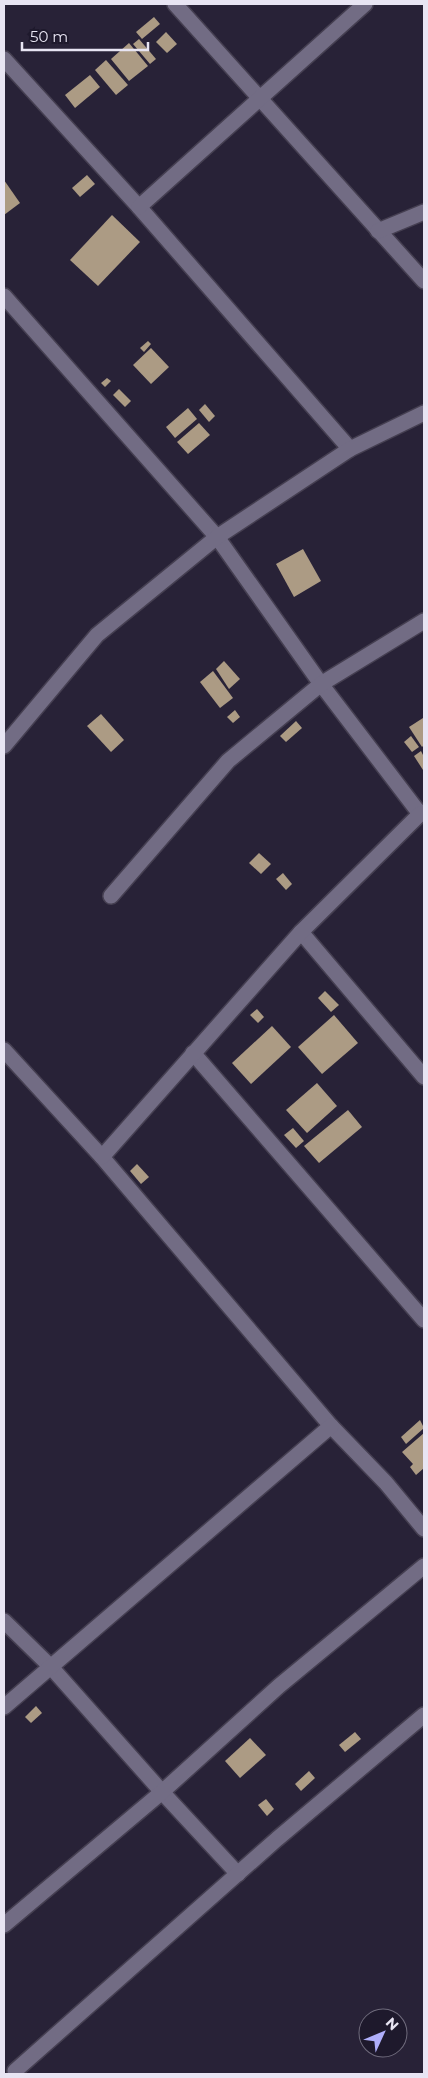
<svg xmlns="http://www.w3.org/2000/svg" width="428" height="2078" font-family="Montserrat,sans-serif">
<rect width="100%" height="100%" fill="#282237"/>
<g fill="#ac9b84">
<polygon points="154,17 160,24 142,39 136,32"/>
<polygon points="166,32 177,44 167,53 156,42"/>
<polygon points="139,39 156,59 150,64 133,44"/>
<polygon points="129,43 148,66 129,81 111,59"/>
<polygon points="106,60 128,85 116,95 95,70"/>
<polygon points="90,75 100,87 75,108 65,95"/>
<polygon points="87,175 95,184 80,197 72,188"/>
<polygon points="4,180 20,203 4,215"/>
<polygon points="112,215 140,242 98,286 70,260"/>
<polygon points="148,341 151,344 144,352 140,348"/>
<polygon points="151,348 169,367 151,384 133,365"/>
<polygon points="107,378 111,381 105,387 101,383"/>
<polygon points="119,389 131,401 125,407 113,395"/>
<polygon points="205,404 215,416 209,422 199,410"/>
<polygon points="188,408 197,419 175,438 166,427"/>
<polygon points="199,423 210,435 188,454 177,442"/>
<polygon points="303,549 321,581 294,597 276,564"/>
<polygon points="224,661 240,679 229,689 216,669"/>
<polygon points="213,671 233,698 220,708 200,682"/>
<polygon points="235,710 240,717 233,723 227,717"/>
<polygon points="101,714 124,740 111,752 87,726"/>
<polygon points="423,718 424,745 422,747 409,727"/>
<polygon points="296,721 302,728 286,742 280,736"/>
<polygon points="411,736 419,747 412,752 404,742"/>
<polygon points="421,751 424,757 423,770 414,756"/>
<polygon points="259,853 271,864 261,874 249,863"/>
<polygon points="283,873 292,884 286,890 276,879"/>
<polygon points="325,991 339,1005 331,1012 318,998"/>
<polygon points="257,1009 264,1017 258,1023 250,1015"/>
<polygon points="334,1015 358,1043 322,1074 298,1047"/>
<polygon points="272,1026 291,1047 251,1084 232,1063"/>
<polygon points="317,1083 337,1106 307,1133 286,1110"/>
<polygon points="348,1110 362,1127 319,1163 304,1146"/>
<polygon points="293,1128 304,1141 296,1148 284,1135"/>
<polygon points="137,1164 149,1177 141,1184 130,1171"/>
<polygon points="420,1420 424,1428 406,1444 401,1437"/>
<polygon points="424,1433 424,1468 416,1475 410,1467 413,1464 402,1452"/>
<polygon points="36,1706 42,1713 31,1723 25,1717"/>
<polygon points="355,1732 361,1739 345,1752 339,1745"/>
<polygon points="250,1738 266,1755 240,1778 225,1761"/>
<polygon points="309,1771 315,1778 301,1791 295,1784"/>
<polygon points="266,1799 274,1809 267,1816 258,1805"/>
</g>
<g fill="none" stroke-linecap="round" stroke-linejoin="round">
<g stroke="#453f51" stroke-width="18">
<g id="minor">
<polyline points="175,4 424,281"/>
<polyline points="4,59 139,207 350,449"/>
<polyline points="139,207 365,4"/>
<polyline points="378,231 424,212"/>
<polyline points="4,296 217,537 321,684 420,814 424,812"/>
<polyline points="111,896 228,761 321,684 424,621"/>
<polyline points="301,932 424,1077"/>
<polyline points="4,1050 102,1157 331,1426 386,1483 424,1529"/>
<polyline points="193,1053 424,1320"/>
<polyline points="102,1157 301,932 420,814"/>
<polyline points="4,1621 51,1667 162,1792 238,1874"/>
<polyline points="4,1707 331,1426"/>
<polyline points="4,1925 162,1792 279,1686 424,1566"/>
<polyline points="15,2071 277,1839 424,1715"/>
</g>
</g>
<g stroke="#453f51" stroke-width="18">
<polyline id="tertiary" points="4,746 97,635 217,537 350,449 424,413"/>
</g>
<use href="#minor" stroke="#726c84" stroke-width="15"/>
<use href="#tertiary" stroke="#726c84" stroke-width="15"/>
</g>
<rect width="428" height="2078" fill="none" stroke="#e8e5f3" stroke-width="10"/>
<g transform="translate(383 2033) rotate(46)"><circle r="24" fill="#1e192c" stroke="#6f6b7c"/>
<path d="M0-4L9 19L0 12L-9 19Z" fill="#afaefa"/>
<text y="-8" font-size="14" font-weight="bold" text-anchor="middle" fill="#e8e5f3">N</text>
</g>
<path d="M22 42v8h126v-8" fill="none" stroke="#e8e5f3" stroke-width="2.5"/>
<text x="30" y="42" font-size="15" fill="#e8e5f3" stroke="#1e192c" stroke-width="4" paint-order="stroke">50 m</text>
</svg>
